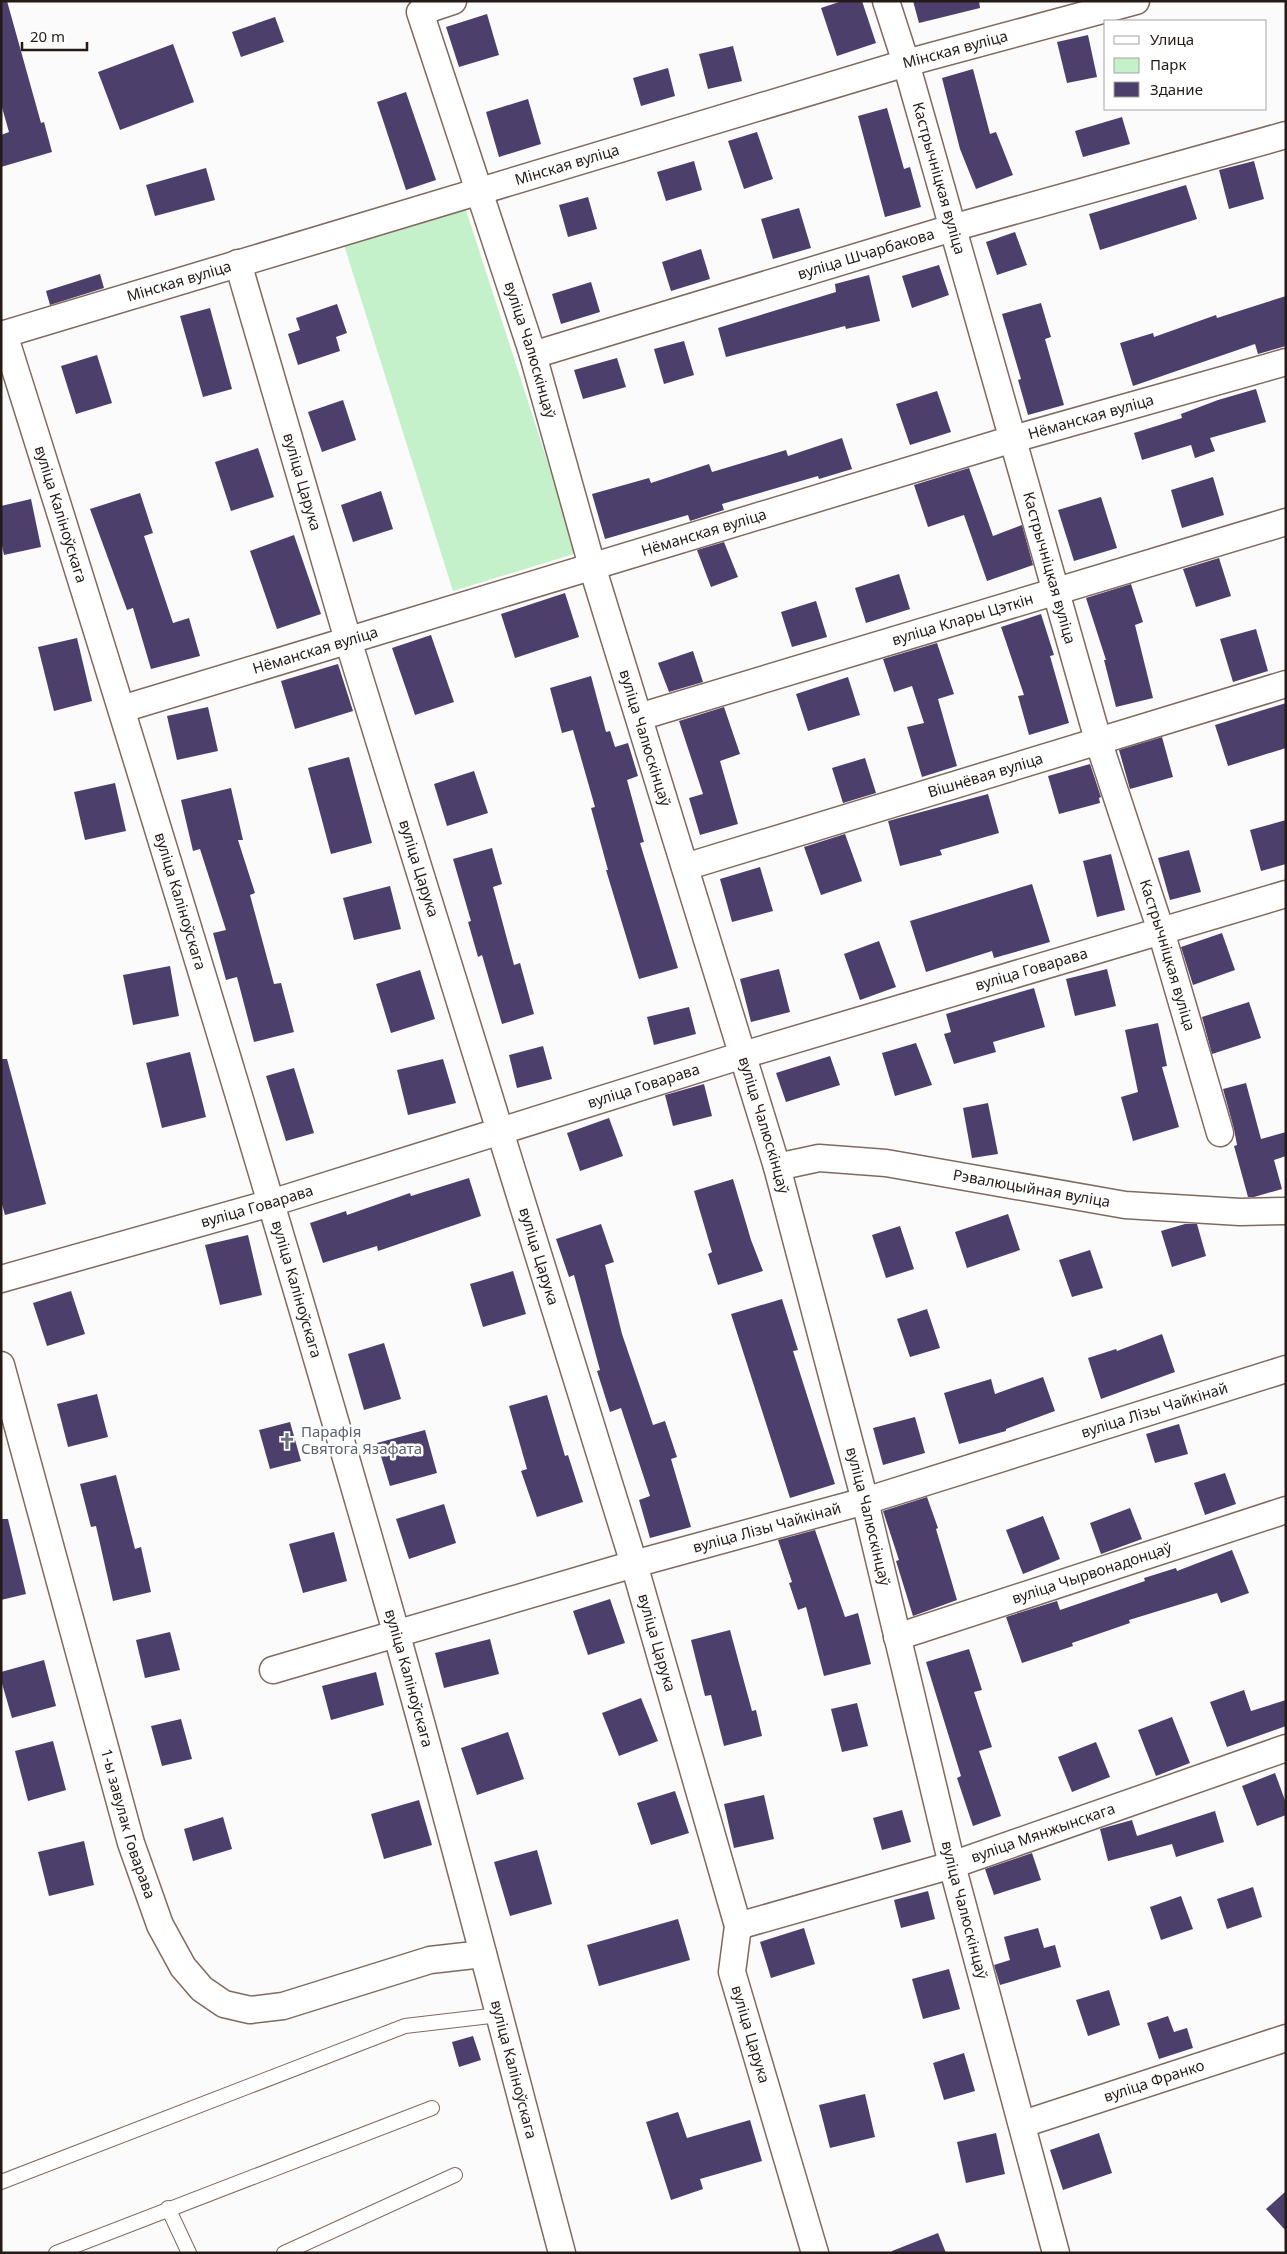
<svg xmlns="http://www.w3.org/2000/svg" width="1287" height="2254" font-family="'Noto Sans',sans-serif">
<rect width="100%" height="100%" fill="#fbfbfb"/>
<polygon fill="#c4f0ca" points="466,210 577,553 453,591 344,245"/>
<g fill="#4c3f6c">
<polygon points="1,1 7,1 41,123 44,122 52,152 1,167 1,135 9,132 1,104"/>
<polygon points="842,1 862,1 876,43 837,56 821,8"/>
<polygon points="913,1 979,1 980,8 919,23"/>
<polygon points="487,14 499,55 459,67 446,27"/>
<polygon points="275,17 284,42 241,57 232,32"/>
<polygon points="1088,35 1097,77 1067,83 1057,42"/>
<polygon points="173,44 194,102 120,130 98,72"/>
<polygon points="733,46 742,81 708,89 699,54"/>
<polygon points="668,68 675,96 641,106 633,78"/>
<polygon points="973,69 990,134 996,132 1013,175 976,189 960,149 942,78"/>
<polygon points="406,92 436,180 406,190 377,102"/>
<polygon points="528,99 541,144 499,157 486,112"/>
<polygon points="887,108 904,169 910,167 921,207 885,217 858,116"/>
<polygon points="1122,117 1130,144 1083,157 1075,131"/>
<polygon points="757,132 773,179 744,189 728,141"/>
<polygon points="694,161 702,190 666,201 657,172"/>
<polygon points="1254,161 1264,199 1229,209 1219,170"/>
<polygon points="206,168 215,200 155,216 146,185"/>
<polygon points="1186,185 1197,219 1100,250 1089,214"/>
<polygon points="588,197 597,229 568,237 559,205"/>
<polygon points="799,208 811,248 773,259 761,219"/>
<polygon points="1015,232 1027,265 997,275 986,242"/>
<polygon points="701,249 710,279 671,291 662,262"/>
<polygon points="939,265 949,295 912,308 902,276"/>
<polygon points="100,274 104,288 50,305 46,291"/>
<polygon points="869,275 880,321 846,329 845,326 726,357 718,328 836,292 835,284"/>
<polygon points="591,282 600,312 561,324 552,294"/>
<polygon points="1286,296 1286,346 1258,354 1255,344 1133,386 1120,343 1153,333 1154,337 1216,315 1217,318"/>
<polygon points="1041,303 1051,337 1045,339 1064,405 1028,415 1018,380 1021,379 1002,314"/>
<polygon points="337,304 347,333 336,337 340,351 298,365 288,334 300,330 296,318"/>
<polygon points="210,308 232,389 203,397 180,316"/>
<polygon points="684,341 694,375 664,384 654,349"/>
<polygon points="97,355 112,403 76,414 61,366"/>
<polygon points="617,358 626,387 583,399 574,370"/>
<polygon points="1256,389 1266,422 1210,438 1215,451 1195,458 1191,445 1142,460 1134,433 1182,418 1181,414 1218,400"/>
<polygon points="937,391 951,432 910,445 896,404"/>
<polygon points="343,400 356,440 322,452 308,412"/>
<polygon points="842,438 852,469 819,479 818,476 722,504 724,510 690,521 688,515 605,539 592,494 649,478 651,483 709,464 712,472 786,450 788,456"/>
<polygon points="258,448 274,497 231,511 215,462"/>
<polygon points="969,468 993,536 1022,525 1033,565 987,581 964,515 928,527 914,485"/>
<polygon points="1213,477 1224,515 1182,528 1171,490"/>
<polygon points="381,491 393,529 353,542 341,505"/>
<polygon points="140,493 153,533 144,536 173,623 189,618 200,656 151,669 133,608 127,610 90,509"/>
<polygon points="1101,497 1117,548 1074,561 1058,510"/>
<polygon points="31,499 41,547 4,555 1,541 1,506"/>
<polygon points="294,535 321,614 277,629 250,551"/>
<polygon points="724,542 738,577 711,587 697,550"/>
<polygon points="1219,558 1231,596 1196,607 1183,569"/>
<polygon points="899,574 910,609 866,623 855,588"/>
<polygon points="1131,584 1143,622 1135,625 1153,698 1116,707 1104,660 1106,660 1086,598"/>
<polygon points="565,593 579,637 515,658 501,614"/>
<polygon points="816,601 827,637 792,647 781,612"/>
<polygon points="1041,614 1054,655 1050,656 1069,723 1029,735 1018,696 1024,695 1001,627"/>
<polygon points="1256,629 1268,671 1233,682 1220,639"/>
<polygon points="431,635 454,702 415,715 392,648"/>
<polygon points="77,638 92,701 54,711 38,647"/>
<polygon points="937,643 954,694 938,699 957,766 922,777 907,727 924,723 912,686 894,692 883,659"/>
<polygon points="693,651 703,682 669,692 658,663"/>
<polygon points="338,664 353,711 295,729 281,681"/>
<polygon points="591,676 606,732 610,731 615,747 628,743 638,776 627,780 644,842 640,843 678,968 639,979 606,870 608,870 591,808 595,807 573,730 562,733 550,688"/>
<polygon points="848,677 860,715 808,731 796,694"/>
<polygon points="1286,703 1286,748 1228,766 1215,725"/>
<polygon points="208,707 218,751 177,760 167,716"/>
<polygon points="724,707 740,754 720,761 738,824 700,835 689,798 703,794 679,721"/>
<polygon points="1162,737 1173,777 1130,789 1119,750"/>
<polygon points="349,757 372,843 331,854 308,768"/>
<polygon points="865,758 876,793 843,803 832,768"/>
<polygon points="1090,764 1101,797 1099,798 1100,803 1059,814 1048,776"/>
<polygon points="474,771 488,813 447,826 434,784"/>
<polygon points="115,783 126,831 85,840 74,792"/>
<polygon points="231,788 243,840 238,840 255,893 250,895 274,984 281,983 294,1032 254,1042 237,977 226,980 213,933 226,930 200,849 193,851 181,800"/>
<polygon points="988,794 999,833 940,850 942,855 900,866 888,821"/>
<polygon points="1286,820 1286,864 1261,871 1250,830"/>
<polygon points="845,834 862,881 821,895 804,847"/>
<polygon points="492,848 502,884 493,887 514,965 520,963 534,1014 502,1024 482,955 478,957 468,922 471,921 453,859"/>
<polygon points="1189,850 1201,892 1170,900 1158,858"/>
<polygon points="1111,854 1125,910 1097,917 1083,861"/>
<polygon points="760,867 773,911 732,922 720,879"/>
<polygon points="1032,884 1050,942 994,958 992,951 926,972 910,921"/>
<polygon points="390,886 401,929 354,940 343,898"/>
<polygon points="1222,933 1235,970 1193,985 1181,947"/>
<polygon points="879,941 896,987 860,1000 844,954"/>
<polygon points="170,966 179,1016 133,1025 123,975"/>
<polygon points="779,969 790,1012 751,1022 740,979"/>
<polygon points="1107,969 1116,1006 1075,1016 1066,979"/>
<polygon points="420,970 435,1019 391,1033 376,984"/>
<polygon points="1034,988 1045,1027 993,1042 996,1052 954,1064 944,1034 951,1032 946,1014"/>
<polygon points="1249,1002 1261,1038 1212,1054 1202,1017"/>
<polygon points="689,1007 696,1034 654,1045 647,1017"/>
<polygon points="1158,1023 1167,1066 1162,1067 1179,1127 1133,1141 1121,1097 1138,1092 1125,1030"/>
<polygon points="916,1043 932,1085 895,1096 882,1053"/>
<polygon points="543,1046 552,1079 517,1088 509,1055"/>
<polygon points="190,1052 206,1117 162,1128 146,1063"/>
<polygon points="830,1056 840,1085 786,1102 776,1073"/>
<polygon points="1,1059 7,1059 46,1204 5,1215 1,1201"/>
<polygon points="443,1059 456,1103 408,1115 397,1070"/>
<polygon points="294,1068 314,1133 286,1141 266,1076"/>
<polygon points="1246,1083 1261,1139 1286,1132 1286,1156 1274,1160 1282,1189 1254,1197 1248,1197 1234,1146 1237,1145 1234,1129 1223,1089"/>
<polygon points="704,1084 712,1116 673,1126 665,1095"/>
<polygon points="988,1103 998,1154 972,1158 963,1108"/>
<polygon points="609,1118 623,1156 580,1171 567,1133"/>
<polygon points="469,1178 481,1216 378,1251 377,1246 323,1263 310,1223 346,1211 347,1215 410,1193 411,1196"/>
<polygon points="733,1179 751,1240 763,1271 718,1285 708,1254 712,1252 694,1191"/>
<polygon points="1008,1214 1020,1250 967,1268 955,1232"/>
<polygon points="601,1224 614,1262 605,1265 622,1334 653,1425 665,1421 677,1457 671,1459 691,1527 650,1538 639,1500 650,1496 621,1408 610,1412 597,1371 600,1370 574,1275 569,1277 556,1239"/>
<polygon points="1185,1224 1197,1224 1206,1256 1172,1267 1161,1231"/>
<polygon points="900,1226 914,1269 886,1278 872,1235"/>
<polygon points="248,1235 262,1295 220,1305 205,1245"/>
<polygon points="1090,1250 1103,1288 1072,1297 1059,1260"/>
<polygon points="513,1271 526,1314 483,1327 470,1284"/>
<polygon points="71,1291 85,1334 47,1346 33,1303"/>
<polygon points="782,1299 798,1350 793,1351 835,1484 790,1498 731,1314"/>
<polygon points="927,1309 940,1348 910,1357 897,1319"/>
<polygon points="1162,1334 1175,1372 1101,1399 1088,1358 1116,1349 1117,1351"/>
<polygon points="384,1343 401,1399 364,1410 348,1354"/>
<polygon points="1043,1377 1055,1411 1006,1429 1006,1431 959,1444 944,1393 991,1379 995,1394"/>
<polygon points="97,1394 108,1437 68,1447 57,1404"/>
<polygon points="547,1395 565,1456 568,1455 583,1502 537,1517 521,1471 527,1469 509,1406"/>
<polygon points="915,1417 925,1453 883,1465 873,1428"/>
<polygon points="290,1422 301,1461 270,1469 259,1430"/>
<polygon points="1179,1424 1188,1454 1155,1463 1146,1434"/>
<polygon points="425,1430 437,1473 390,1486 377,1443"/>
<polygon points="1225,1473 1236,1504 1205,1515 1194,1483"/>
<polygon points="116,1475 135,1549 141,1547 151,1592 113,1601 96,1526 91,1527 80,1484"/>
<polygon points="927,1497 938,1528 936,1529 957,1600 913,1616 896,1561 899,1560 883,1511"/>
<polygon points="444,1504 456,1543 409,1559 396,1519"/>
<polygon points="1130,1508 1142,1539 1101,1554 1090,1523"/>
<polygon points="1043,1516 1060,1559 1023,1574 1006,1530"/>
<polygon points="1,1519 8,1519 26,1594 1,1600"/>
<polygon points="815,1530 845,1617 858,1613 871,1664 824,1676 806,1607 798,1610 789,1583 792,1582 778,1540"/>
<polygon points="334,1532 347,1581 303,1593 289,1544"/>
<polygon points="1232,1550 1249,1593 1221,1603 1217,1593 1129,1620 1130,1623 1072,1643 1073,1646 1022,1663 1006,1617 1057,1601 1060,1610 1145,1581 1144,1578 1176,1568 1177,1571"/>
<polygon points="610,1599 625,1643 588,1655 573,1611"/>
<polygon points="730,1630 752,1711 756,1710 762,1736 724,1746 711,1695 705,1696 691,1640"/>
<polygon points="170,1632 180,1670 145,1678 136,1640"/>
<polygon points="490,1639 499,1674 444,1688 435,1653"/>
<polygon points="969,1649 982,1690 974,1692 992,1747 979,1751 1001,1816 973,1826 957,1778 961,1776 926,1662"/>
<polygon points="44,1660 56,1706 12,1718 1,1680 1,1672"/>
<polygon points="376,1672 384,1705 331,1720 322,1686"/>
<polygon points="1244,1690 1251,1711 1286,1700 1286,1726 1227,1747 1210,1702"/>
<polygon points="641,1698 658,1741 619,1756 602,1713"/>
<polygon points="857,1703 868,1746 842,1752 831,1709"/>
<polygon points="1172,1717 1190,1763 1156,1776 1138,1730"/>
<polygon points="181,1719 192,1759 162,1766 151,1726"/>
<polygon points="508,1732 524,1779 477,1795 461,1748"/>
<polygon points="53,1741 66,1790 28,1801 15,1751"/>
<polygon points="1096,1742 1110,1777 1072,1792 1058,1757"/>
<polygon points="1275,1773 1286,1803 1286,1815 1257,1826 1242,1786"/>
<polygon points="675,1791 689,1833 651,1845 637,1803"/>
<polygon points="764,1795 774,1839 734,1848 724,1804"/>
<polygon points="419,1800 432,1845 384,1859 371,1814"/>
<polygon points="902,1810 911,1842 882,1850 873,1818"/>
<polygon points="1215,1811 1224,1842 1176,1857 1172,1844 1108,1861 1100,1829 1132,1820 1137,1836"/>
<polygon points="223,1817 232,1849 193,1861 184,1829"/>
<polygon points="84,1841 94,1885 49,1896 38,1852"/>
<polygon points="537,1850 552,1904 510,1916 494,1862"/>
<polygon points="1032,1853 1041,1880 994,1895 985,1869"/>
<polygon points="1253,1887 1262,1917 1227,1929 1217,1899"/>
<polygon points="928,1891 935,1919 901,1928 894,1900"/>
<polygon points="1181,1896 1193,1929 1161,1940 1150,1907"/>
<polygon points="678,1919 690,1960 599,1986 587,1945"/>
<polygon points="804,1928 815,1964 771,1978 760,1942"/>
<polygon points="1038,1928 1044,1948 1055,1945 1061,1967 1000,1985 994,1965 1010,1960 1004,1937"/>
<polygon points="949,1969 960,2009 923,2019 912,1979"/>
<polygon points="1109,1990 1120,2025 1088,2036 1076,2000"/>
<polygon points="1168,2016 1174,2032 1187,2028 1193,2048 1159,2059 1147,2023"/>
<polygon points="473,2036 481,2060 459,2067 452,2042"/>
<polygon points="964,2053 975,2091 944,2100 933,2063"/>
<polygon points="865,2094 875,2137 830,2148 819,2105"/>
<polygon points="678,2112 687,2138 750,2120 762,2161 700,2179 703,2189 671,2200 646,2122"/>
<polygon points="996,2133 1005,2174 966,2183 957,2142"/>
<polygon points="1099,2133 1112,2173 1063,2190 1050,2150"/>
<polygon points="1286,2191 1286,2231 1266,2209"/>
<polygon points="938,2233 946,2253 892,2253 892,2251"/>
</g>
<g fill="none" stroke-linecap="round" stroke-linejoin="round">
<g stroke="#81695d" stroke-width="16">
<g id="lane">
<polyline points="1,2182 405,2026 499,2015"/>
<polyline points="168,2208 189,2253"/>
<polyline points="56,2253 432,2108"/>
<polyline points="284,2253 455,2175"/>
</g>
</g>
<g stroke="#81695d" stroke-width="29">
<g id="street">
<path id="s1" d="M453,1L420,12L533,355L592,566L777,1167L865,1501L952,1865L1056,2253"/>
<path id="s2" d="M886,1L906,63L1098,740L1161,931L1220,1133"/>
<path id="s3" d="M238,263L348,640L634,1564L738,1926L732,1972L815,2253"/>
<path id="s4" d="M4,334C140,765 272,1197 396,1632C454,1838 507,2046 562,2253"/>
<path id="s5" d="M1,335L906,63L1136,1"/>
<path id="s6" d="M533,355L952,228L1286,135"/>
<path id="s7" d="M122,709L1013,439L1286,362"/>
<path id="s8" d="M639,717L1286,522"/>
<path id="s9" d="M685,867L1286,684"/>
<path id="s10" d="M777,1167L819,1158L886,1163L1125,1205L1240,1212L1286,1211"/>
<path id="s11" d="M1,1279L271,1203L743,1055L1286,894"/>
<path id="s12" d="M1,1365L131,1843L160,1925L183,1967L202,1989L224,2004L250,2010L283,2006L430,1960L483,1954"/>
<path id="s13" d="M897,1637L1286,1510"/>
<path id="s14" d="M273,1670L634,1564L865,1501L1286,1369"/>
<path id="s15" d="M738,1926L952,1865L1286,1748"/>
<path id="s16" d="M1023,2124L1286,2038"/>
</g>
</g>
<use href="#lane" stroke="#fff" stroke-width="14"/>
<use href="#street" stroke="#fff" stroke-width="26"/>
</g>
<defs>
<g id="church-bare" transform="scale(1.35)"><path d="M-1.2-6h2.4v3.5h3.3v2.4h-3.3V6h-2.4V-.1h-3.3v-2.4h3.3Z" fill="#6b7280" stroke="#fff" stroke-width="2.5" paint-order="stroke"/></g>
</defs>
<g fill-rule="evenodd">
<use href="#church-bare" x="287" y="1441"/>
</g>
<g text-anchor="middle" stroke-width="5" stroke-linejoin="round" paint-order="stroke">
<g font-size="15" fill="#241b16" stroke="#fff">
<text dy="5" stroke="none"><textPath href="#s5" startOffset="996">Мінская вуліца</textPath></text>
<text dy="5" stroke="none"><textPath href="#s5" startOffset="591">Мінская вуліца</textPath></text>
<text dy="5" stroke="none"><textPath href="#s2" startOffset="185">Кастрычніцкая вуліца</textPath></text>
<text dy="5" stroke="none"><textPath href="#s6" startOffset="348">вуліца Шчарбакова</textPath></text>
<text dy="5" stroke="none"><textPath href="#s5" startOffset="186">Мінская вуліца</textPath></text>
<text dy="5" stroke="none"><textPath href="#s1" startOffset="390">вуліца Чалюскінцаў</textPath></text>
<text dy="5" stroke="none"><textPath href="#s7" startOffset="1012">Нёманская вуліца</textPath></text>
<text dy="5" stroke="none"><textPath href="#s3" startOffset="228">вуліца Царука</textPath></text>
<text dy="5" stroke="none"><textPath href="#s4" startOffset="189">вуліца Каліноўскага</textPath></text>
<text dy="5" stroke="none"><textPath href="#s7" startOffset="608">Нёманская вуліца</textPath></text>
<text dy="5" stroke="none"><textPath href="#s2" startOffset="590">Кастрычніцкая вуліца</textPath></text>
<text dy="5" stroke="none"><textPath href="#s8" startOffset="338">вуліца Клары Цэткін</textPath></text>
<text dy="5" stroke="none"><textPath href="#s7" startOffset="202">Нёманская вуліца</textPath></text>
<text dy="5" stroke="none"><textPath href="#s1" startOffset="795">вуліца Чалюскінцаў</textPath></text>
<text dy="5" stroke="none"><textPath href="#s9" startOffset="314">Вішнёвая вуліца</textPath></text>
<text dy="5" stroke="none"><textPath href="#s3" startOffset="632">вуліца Царука</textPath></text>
<text dy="5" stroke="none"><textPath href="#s4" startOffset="594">вуліца Каліноўскага</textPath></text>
<text dy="5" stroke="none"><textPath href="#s2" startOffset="995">Кастрычніцкая вуліца</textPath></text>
<text dy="5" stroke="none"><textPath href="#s11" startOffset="1076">вуліца Говарава</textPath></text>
<text dy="5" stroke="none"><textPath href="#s11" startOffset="671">вуліца Говарава</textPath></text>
<text dy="5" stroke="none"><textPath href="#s1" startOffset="1200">вуліца Чалюскінцаў</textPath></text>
<text dy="5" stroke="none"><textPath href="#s10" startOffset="258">Рэвалюцыйная вуліца</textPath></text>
<text dy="5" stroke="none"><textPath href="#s11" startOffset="266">вуліца Говарава</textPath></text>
<text dy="5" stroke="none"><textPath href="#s3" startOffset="1038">вуліца Царука</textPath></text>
<text dy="5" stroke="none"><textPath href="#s4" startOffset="999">вуліца Каліноўскага</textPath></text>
<text dy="5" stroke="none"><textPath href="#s14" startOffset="919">вуліца Лізы Чайкінай</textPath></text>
<text dy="5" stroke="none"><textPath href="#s1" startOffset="1605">вуліца Чалюскінцаў</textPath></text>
<text dy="5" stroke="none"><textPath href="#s14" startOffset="514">вуліца Лізы Чайкінай</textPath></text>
<text dy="5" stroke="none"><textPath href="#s13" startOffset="205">вуліца Чырвонадонцаў</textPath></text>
<text dy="5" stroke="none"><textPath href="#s3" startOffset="1442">вуліца Царука</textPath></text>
<text dy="5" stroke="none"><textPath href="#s4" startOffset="1404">вуліца Каліноўскага</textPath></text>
<text dy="5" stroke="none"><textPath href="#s12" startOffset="476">1-ы завулак Говарава</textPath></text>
<text dy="5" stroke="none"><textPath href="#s15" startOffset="319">вуліца Мянжынскага</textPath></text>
<text dy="5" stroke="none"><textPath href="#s1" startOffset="2010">вуліца Чалюскінцаў</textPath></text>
<text dy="5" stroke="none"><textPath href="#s3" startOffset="1848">вуліца Царука</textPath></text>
<text dy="5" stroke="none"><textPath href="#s4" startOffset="1809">вуліца Каліноўскага</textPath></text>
<text dy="5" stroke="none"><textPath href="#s16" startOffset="138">вуліца Франко</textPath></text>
</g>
<g font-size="15" fill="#5b616d" stroke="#fff" text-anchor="start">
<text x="301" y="1437">Парафія<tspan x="301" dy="17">Святога Язафата</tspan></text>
</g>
</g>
<rect width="1287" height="2254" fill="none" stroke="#241b16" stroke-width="5"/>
<rect x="1104" y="20" width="162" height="90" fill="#ffffff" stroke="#a7a4a2"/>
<rect x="1114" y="36" width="25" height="8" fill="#ffffff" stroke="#a7a4a2"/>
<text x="1150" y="45" font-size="15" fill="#241b16">Улица</text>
<rect x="1114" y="58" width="25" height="15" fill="#c4f0ca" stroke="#a7a4a2"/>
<text x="1150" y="70" font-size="15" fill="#241b16">Парк</text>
<rect x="1114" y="82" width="25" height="15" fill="#4c3f6c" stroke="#a7a4a2"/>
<text x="1150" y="95" font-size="15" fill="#241b16">Здание</text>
<path d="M22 42v8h65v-8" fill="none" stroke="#241b16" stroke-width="2.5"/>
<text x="30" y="42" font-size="15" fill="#241b16" stroke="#ffffff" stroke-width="4" paint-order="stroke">20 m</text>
</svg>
